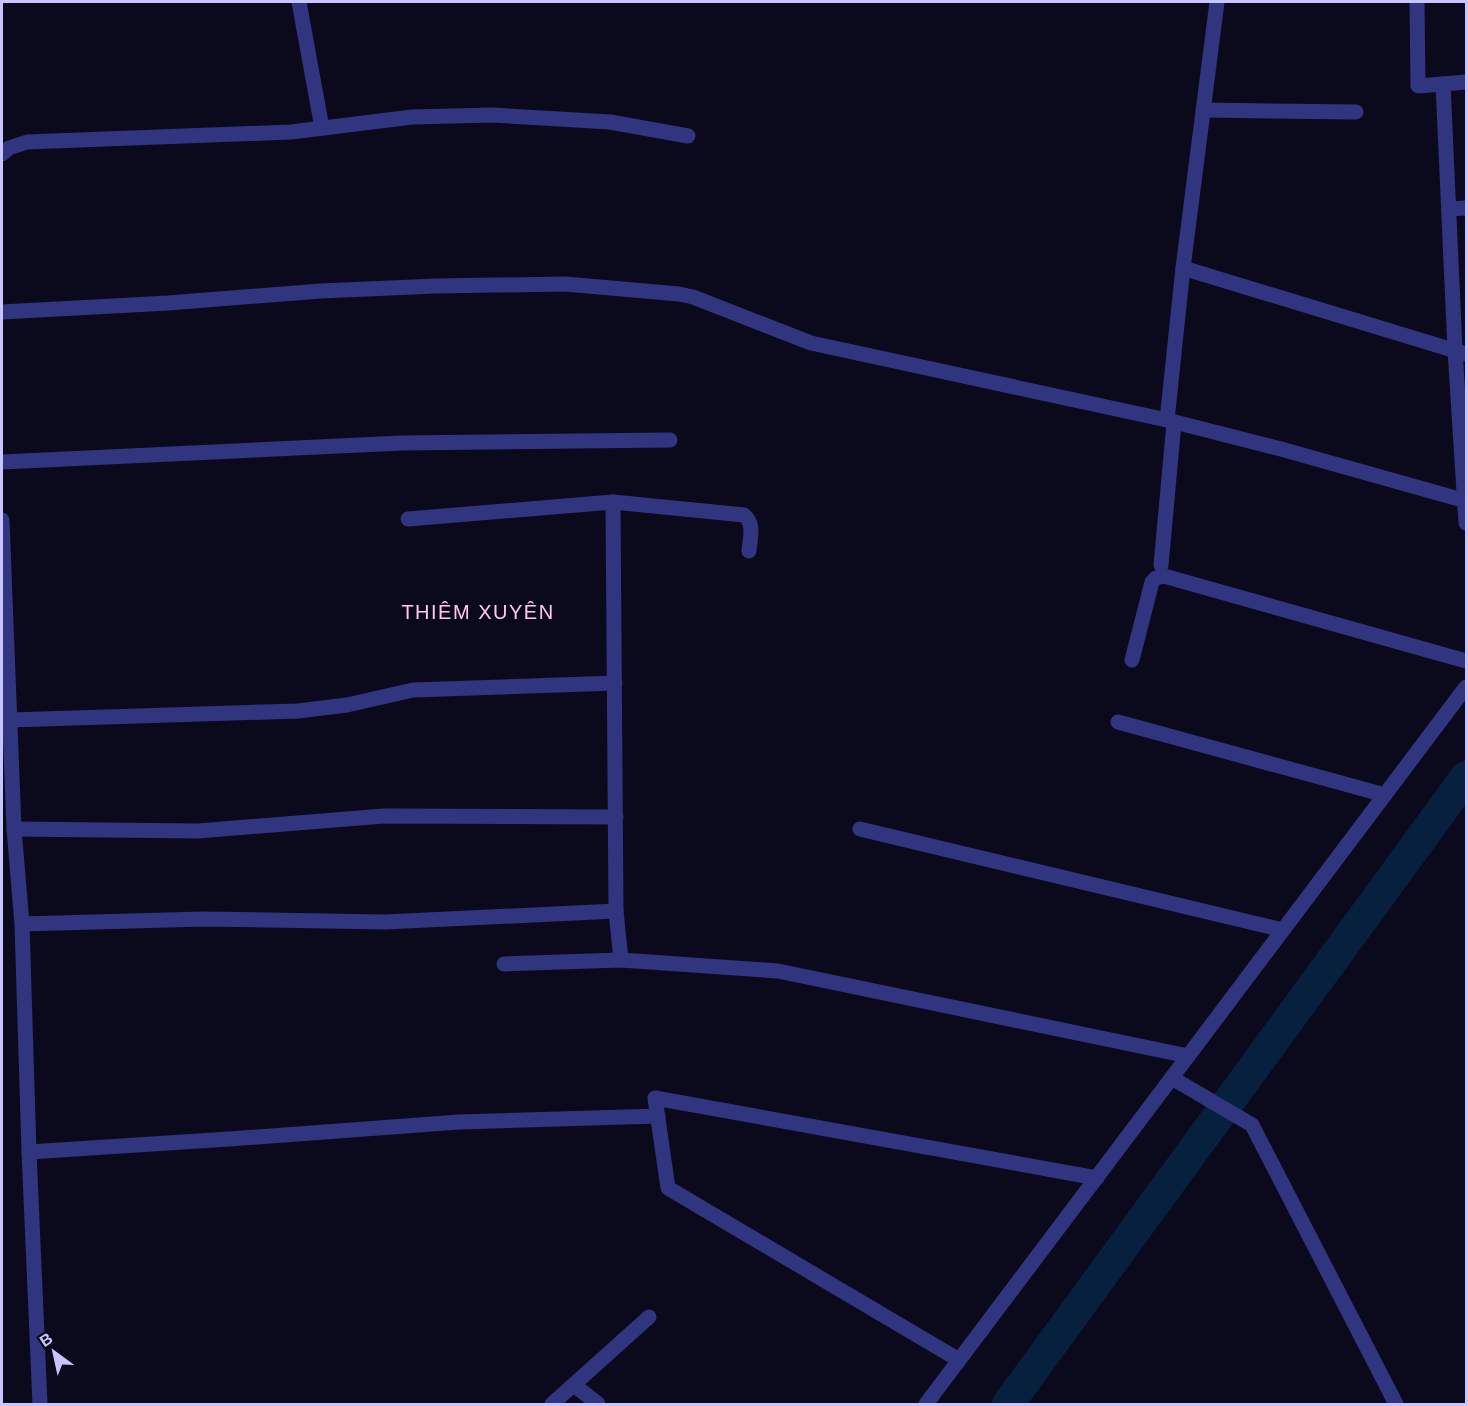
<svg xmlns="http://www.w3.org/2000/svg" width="1468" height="1406" font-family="Arial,sans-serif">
<rect width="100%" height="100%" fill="#0b0a1c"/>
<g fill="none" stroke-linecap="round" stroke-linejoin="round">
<polyline stroke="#07203e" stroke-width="32" points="1008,1404 1466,777"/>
<g stroke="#31357f" stroke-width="15">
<polyline points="299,2 322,128"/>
<polyline points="1417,2 1418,86 1466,82"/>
<polyline points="1443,84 1455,350 1466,523"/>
<polyline points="1203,110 1356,112"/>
<polyline points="2,154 9,148 27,142 291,132 412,117 493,115 610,122 688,136"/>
<polyline points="1449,209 1466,208"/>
<polyline points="1183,268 1466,354"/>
<polyline points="2,312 168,303 321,291 436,286 565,284 679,294 693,297 811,343 1167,420 1281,449 1466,501"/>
<polyline points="1167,420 1183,268 1217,2"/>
<polyline points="2,462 402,443 670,440"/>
<polyline points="613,502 616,911 621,960"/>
<path d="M408,519L613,502L744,515C755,524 750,538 749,551"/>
<polyline points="2,520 14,829 22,924 29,1152 40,1404"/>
<polyline points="1161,565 1174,423"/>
<polyline points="1132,660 1152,582 1156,578 1164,576 1466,661"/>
<polyline points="10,720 298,711 347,705 413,690 615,683"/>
<polyline points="1118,722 1385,795"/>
<polyline points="14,829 198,831 384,816 616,817"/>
<polyline points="860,829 1283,930"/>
<polyline points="22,924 203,919 385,922 616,911"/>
<polyline points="504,964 621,960 778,971 1188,1056"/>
<polyline points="1172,1078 1252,1125 1396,1404"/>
<polyline points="29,1152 229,1139 459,1122 658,1116"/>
<polyline points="959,1360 668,1188 655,1098 1097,1178"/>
<polyline points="574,1385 598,1404"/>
<polyline points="552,1404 649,1317"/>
<polyline points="926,1404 1466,687"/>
</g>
</g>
<g text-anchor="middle" stroke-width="6" stroke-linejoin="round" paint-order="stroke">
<g font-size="20" letter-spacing="1.5" fill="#ffc7f0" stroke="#0b0a1c">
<text x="478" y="619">THIÊM XUYÊN</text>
</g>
</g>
<rect width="1468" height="1406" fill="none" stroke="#c6c5ff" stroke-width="6"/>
<g transform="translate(54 1352) rotate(327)" stroke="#0b0a1c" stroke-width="4.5" paint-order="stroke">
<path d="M0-4.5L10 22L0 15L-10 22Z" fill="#c6c5ff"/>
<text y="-9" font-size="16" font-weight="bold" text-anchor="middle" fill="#c6c5ff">B</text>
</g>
</svg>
